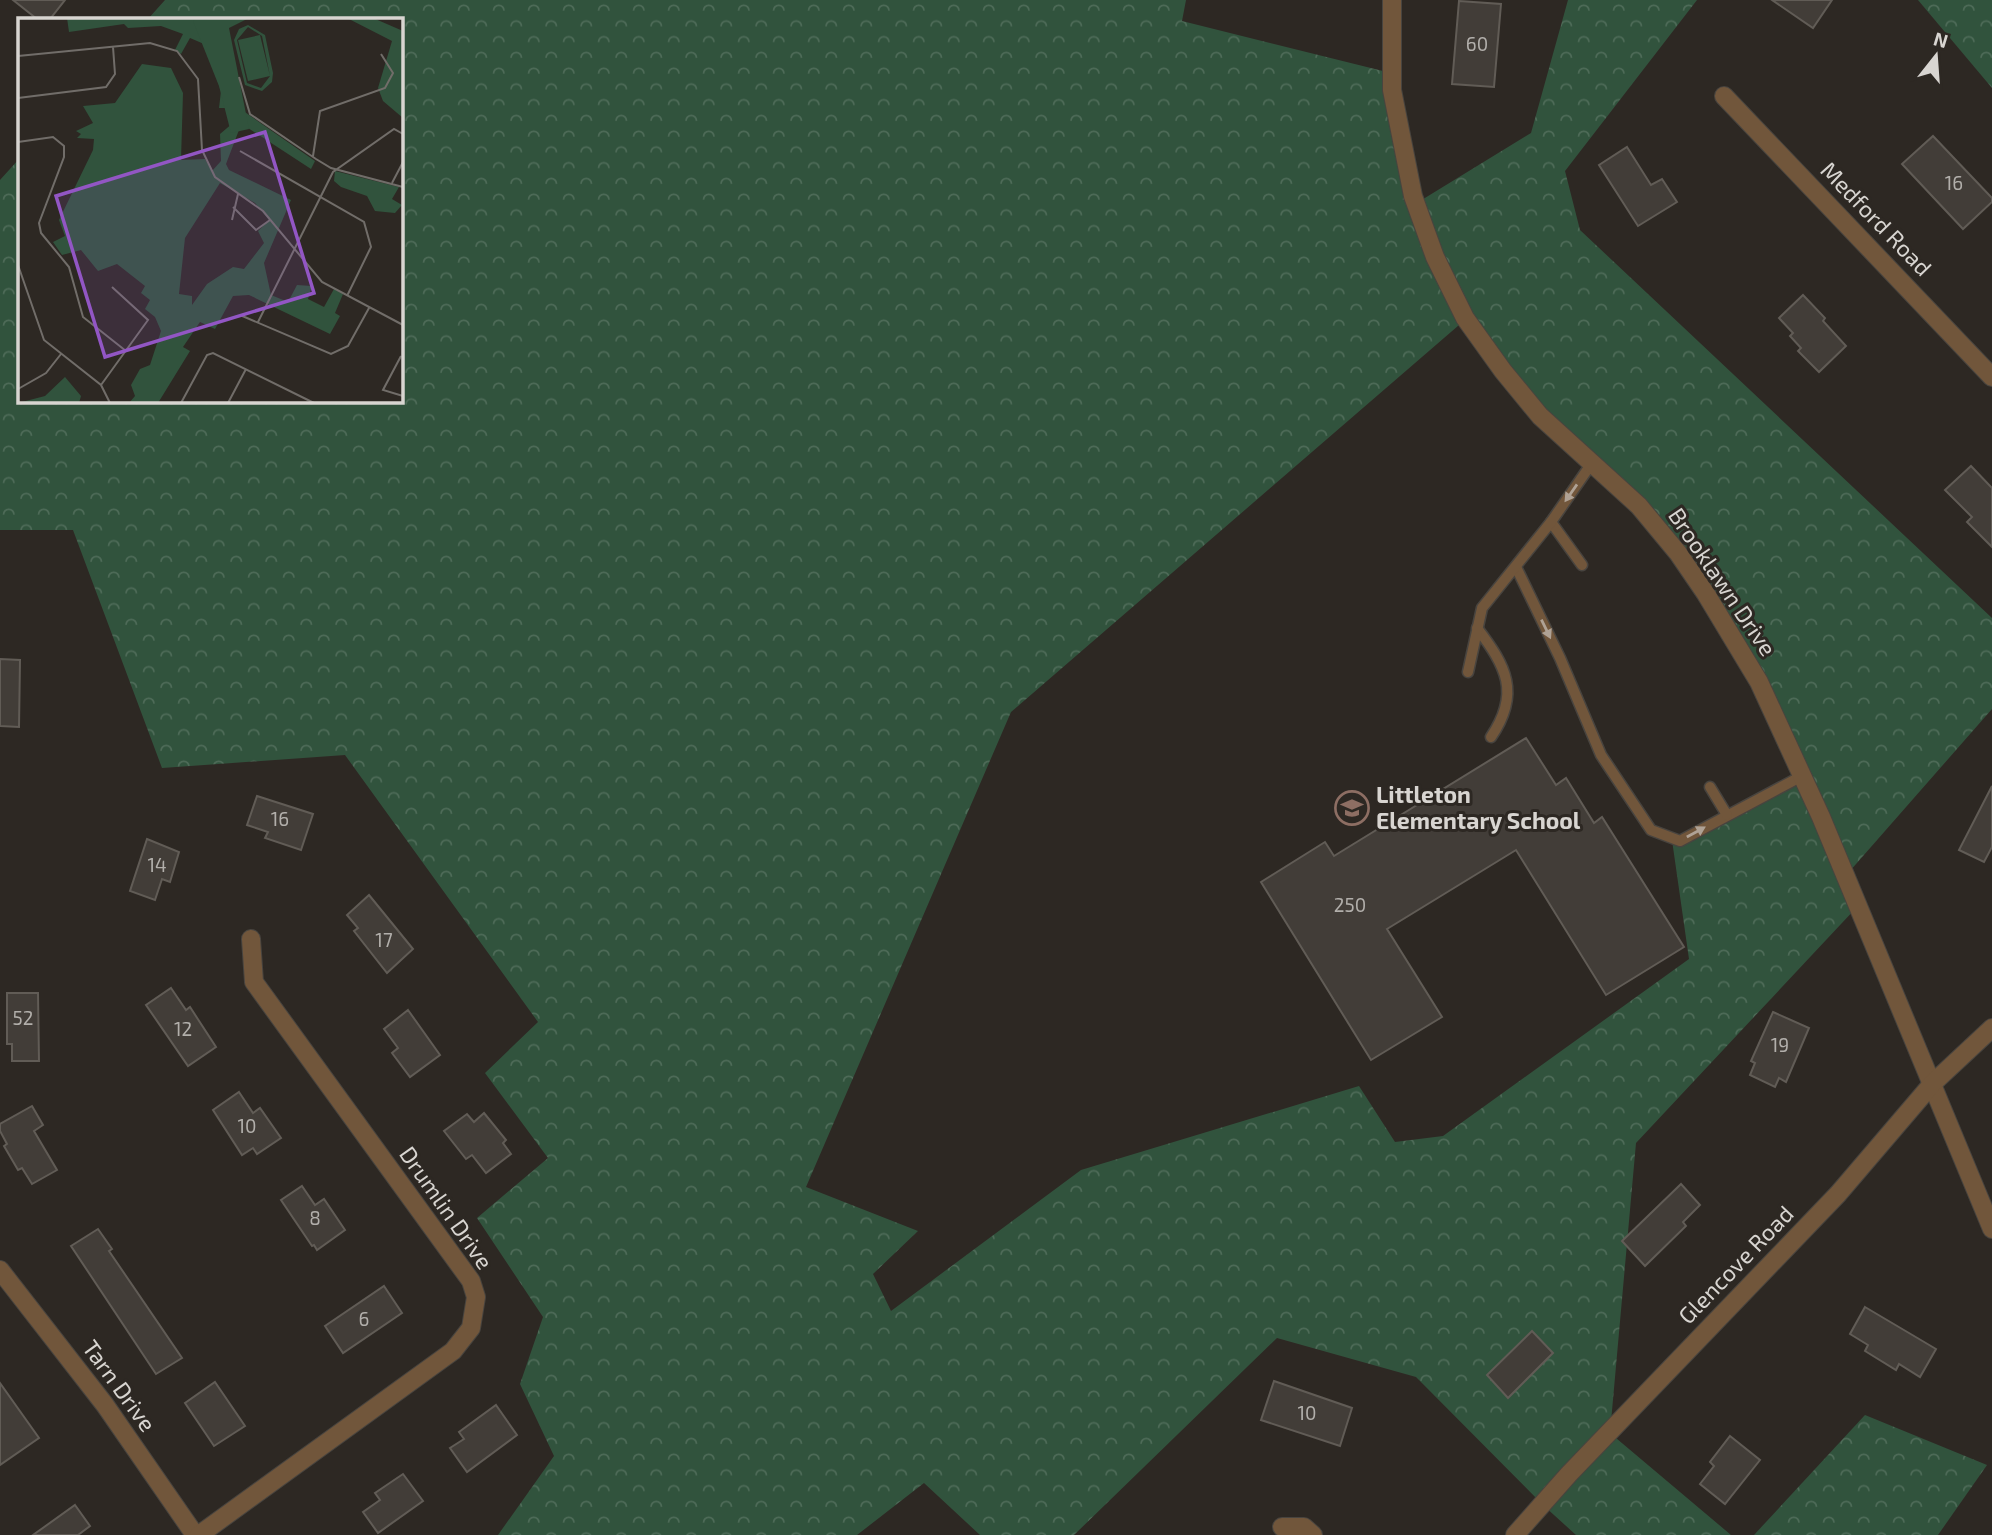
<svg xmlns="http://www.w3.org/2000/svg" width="1992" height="1535" font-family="'Exo 2',sans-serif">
<defs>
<pattern id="forest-crowns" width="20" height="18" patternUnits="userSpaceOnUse" patternTransform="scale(1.75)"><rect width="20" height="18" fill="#31533d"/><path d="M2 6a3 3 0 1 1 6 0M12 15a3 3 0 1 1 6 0" fill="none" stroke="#4e6b58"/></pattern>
</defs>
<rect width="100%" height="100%" fill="#2d2823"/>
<g fill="url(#forest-crowns)" fill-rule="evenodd">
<path d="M165,0H1186L1182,21L1395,74L1420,201L1531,133L1568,0H1697L1565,171L1580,230L1992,618V709L1842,880L1856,908L1636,1143L1610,1433L1731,1535H1576L1543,1505L1416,1377L1277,1338L1074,1535H980L924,1483L857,1535H498L554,1456L520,1384L543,1317L477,1218L548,1158L485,1073L538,1022L345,755L162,768L73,530H0V180L19,159V401H401V19H148ZM1466,319L1579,457L1710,593L1797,776L1672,840L1689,959L1443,1136L1395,1142L1359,1086L1081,1170L891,1311L873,1274L918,1231L806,1187L1011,712Z"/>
<polygon points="1918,0 1992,0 1992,88"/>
<polygon points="1865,1415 1987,1465 1938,1535 1754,1535"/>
</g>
<g fill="#423d38" stroke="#615c56" stroke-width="2">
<polygon points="13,0 65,0 50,19 37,19"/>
<polygon points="1772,0 1832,0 1813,28"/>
<polygon points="1459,1 1501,4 1494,87 1452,84"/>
<polygon points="1933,136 1992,198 1992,202 1963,229 1902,164"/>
<polygon points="1627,147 1651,185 1662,179 1677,202 1638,226 1599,165"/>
<polygon points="1803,295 1825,318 1823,321 1846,346 1819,372 1798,351 1801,348 1790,336 1793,333 1779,318"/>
<polygon points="1971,466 1992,488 1992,547 1967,522 1972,517 1945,490"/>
<polygon points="0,659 20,660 19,727 0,726"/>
<polygon points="1526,738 1556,785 1566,778 1594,823 1602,817 1684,947 1606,995 1516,850 1387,929 1442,1017 1371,1060 1261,882 1325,842 1334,856"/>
<polygon points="1992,786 1992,847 1984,862 1959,850"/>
<polygon points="257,796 313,814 301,850 265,838 268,832 247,825"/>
<polygon points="147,839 179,852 170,882 162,879 155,900 130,891"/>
<polygon points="369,895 413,949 387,973 354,931 358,928 347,915"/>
<polygon points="171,988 186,1010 190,1007 216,1047 188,1066 146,1005"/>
<polygon points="7,993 38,993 39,1061 12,1061 12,1044 7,1044"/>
<polygon points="408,1010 440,1055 410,1077 392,1053 398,1048 384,1029"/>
<polygon points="1773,1012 1809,1028 1786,1082 1779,1078 1775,1087 1750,1075 1755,1063 1751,1061"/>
<polygon points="239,1092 253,1113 260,1108 281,1138 257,1154 253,1148 242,1155 213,1110"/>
<polygon points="32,1106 43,1125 34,1131 57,1170 32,1184 22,1168 18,1170 4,1146 7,1144 0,1131 0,1124"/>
<polygon points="484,1113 506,1140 503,1143 511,1154 486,1173 472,1155 466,1159 444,1131 467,1114 474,1122"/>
<polygon points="1681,1184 1700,1205 1683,1222 1686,1226 1645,1266 1622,1241"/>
<polygon points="302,1186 315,1205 324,1199 345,1230 317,1250 314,1245 312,1246 281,1200"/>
<polygon points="98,1229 112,1249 109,1251 182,1358 156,1374 71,1246"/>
<polygon points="384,1286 402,1313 343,1353 325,1326"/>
<polygon points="1865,1307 1936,1349 1920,1377 1899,1364 1896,1370 1865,1351 1868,1345 1850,1334"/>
<polygon points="1532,1331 1553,1353 1508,1398 1487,1375"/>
<polygon points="1274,1381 1352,1408 1340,1446 1261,1420"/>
<polygon points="215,1382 245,1426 214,1446 185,1403"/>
<polygon points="0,1383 39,1438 0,1465"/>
<polygon points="496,1405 517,1435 467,1472 450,1448 464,1439 459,1432"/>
<polygon points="1730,1436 1760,1460 1725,1504 1700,1484 1714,1466 1710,1462"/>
<polygon points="403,1474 423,1501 378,1533 363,1512 380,1500 375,1493"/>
<polygon points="75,1505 90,1526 78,1535 33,1535"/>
</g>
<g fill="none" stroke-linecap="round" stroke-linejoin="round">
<g stroke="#48443f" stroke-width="13">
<g id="lane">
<polyline points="1551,522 1582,565"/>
<polyline points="1516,567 1560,658 1601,755 1651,830 1680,841 1802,776"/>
<path d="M1477,628C1506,666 1521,693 1491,737"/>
<polyline points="1468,672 1482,608 1551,522 1592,463"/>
<polyline points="1710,787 1727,815"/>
</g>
</g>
<g stroke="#48443f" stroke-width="20">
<g id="street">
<polyline points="1392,0 1392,90 1413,196 1435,257 1465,318 1503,371 1540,416 1639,506 1678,553 1706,594 1759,682 1821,817 1992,1229"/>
<polyline points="1724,96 1992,377"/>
<polyline points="0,1270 105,1405 195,1535"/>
<polyline points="1282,1527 1304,1527 1313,1535"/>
<polyline points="199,1535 453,1351 471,1328 476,1297 471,1281 254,982 251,939"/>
<polyline points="1515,1535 1569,1474 1838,1194 1932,1084 1992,1028"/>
</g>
</g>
<use href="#lane" stroke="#71563b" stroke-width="10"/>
<use href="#street" stroke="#71563b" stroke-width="18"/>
</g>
<defs><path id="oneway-solid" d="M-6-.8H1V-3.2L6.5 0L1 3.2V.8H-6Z" transform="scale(1.75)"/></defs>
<g fill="#afa295">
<use href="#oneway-solid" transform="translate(1571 493) rotate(125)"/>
<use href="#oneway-solid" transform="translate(1546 629) rotate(64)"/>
<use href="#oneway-solid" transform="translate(1696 832) rotate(-29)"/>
</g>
<defs>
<g id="school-ring" transform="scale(1.75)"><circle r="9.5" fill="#2d2823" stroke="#8d6e63" stroke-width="1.5"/><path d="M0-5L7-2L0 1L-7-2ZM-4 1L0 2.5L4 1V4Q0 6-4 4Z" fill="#8d6e63"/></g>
</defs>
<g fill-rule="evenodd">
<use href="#school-ring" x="1352" y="808"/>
</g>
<g text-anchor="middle" stroke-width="6" stroke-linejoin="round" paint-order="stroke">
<g font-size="19" fill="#b2afab">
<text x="1477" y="51">60</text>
<text x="1954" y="190">16</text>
<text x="280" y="826">16</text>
<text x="157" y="872">14</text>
<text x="1350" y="912">250</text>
<text x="384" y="947">17</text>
<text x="23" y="1025">52</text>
<text x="183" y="1036">12</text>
<text x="1780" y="1052">19</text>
<text x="247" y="1133">10</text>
<text x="315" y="1225">8</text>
<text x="364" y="1326">6</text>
<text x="1307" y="1420">10</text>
</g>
<g font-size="23" fill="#d8d5d1" stroke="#2d2823">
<text transform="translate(1876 219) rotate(46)" y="8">Medford Road</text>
<text transform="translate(1722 582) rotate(56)" y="8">Brooklawn Drive</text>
<text transform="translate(446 1208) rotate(55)" y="8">Drumlin Drive</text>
<text transform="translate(1736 1265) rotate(-46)" y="8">Glencove Road</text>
<text transform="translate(119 1386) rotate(54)" y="8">Tarn Drive</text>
</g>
<g font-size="23" font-weight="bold" fill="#d8d5d1" stroke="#2d2823" text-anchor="start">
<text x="1376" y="803">Littleton<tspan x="1376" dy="26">Elementary School</tspan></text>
</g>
</g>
<g transform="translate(18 18)">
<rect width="385" height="385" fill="#2d2823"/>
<path d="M230,7L247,17L255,55L254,64L244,73L227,67L216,22L221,11ZM230,9L244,18L252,58L242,17L220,22L230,63L252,58L243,70L229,65L219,22Z" fill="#31533d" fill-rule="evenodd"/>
<path d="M49,0H201L221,90L297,143L293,151L227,108L221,112L208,146L211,152L273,182L246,245L253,277L270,284L279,267L294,268L290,281L306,289L316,271L325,276L317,295L322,298L312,316L231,277L215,278L197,311L182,304L165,329L172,333L140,385H111L117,378L113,367L122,351L132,347L143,313L137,299L127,291L132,282L123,275L127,268L99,246L80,253L63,232L44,237L35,224L47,218L41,202L75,132L76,121L59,120L63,116L58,113L75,105L65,88L97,85L124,46L153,50L165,75L163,142L187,141L194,153L203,143L202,116L222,99L216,90H201L203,73L199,61L206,58L186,26L172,20L163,36L157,32L165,16L143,8L110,10L106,6L51,14ZM202,165L237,185L251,202L240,213L246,225L226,251L215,249L189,266L174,287V278L161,276L167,220ZM317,153L381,169L374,181L384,187L377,195L357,193L349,178L323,169L316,163ZM47,359L63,378L61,385H0L27,378Z" fill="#31533d" fill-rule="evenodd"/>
<path d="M179,0H231L211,10L231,111L213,115L201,68L175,3ZM329,0H355L385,13V100L365,83L360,70L374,23Z" fill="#31533d"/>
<path fill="none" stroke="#716d69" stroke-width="2" d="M0,38L132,25L159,33L180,61L184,132L197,159L245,193L304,264L385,307M221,59L232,96L298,141L313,150L385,169M0,80L88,69L97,56L95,29M0,124L35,119L46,128V139L21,205L23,215L51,249L65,299L108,333M222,133L346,204L353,229L329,278M295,138L302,93L367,70L375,55L363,36M374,165L385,144M215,189L238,212L252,202M214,202L220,176M0,247L26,322L83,367L92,385M222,297L313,336L330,328L351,290M240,304L315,154L376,111L385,116M383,338L365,372L385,378M83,367L130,302L94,269M0,371L28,355L43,336M163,385L189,337L195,335L296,385M210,385L228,351"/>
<path fill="#9256c4" fill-opacity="0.15" stroke="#9256c4" stroke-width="3.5" d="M247,114L296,275L87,339L38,178Z"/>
<rect width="385" height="385" fill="none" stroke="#d8d5d1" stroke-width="3.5"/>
</g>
<g transform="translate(1936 56) rotate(17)" stroke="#2d2823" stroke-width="5" paint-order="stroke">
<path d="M0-5L12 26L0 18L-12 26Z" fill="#d8d5d1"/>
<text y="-10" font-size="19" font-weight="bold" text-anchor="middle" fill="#d8d5d1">N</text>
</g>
</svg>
